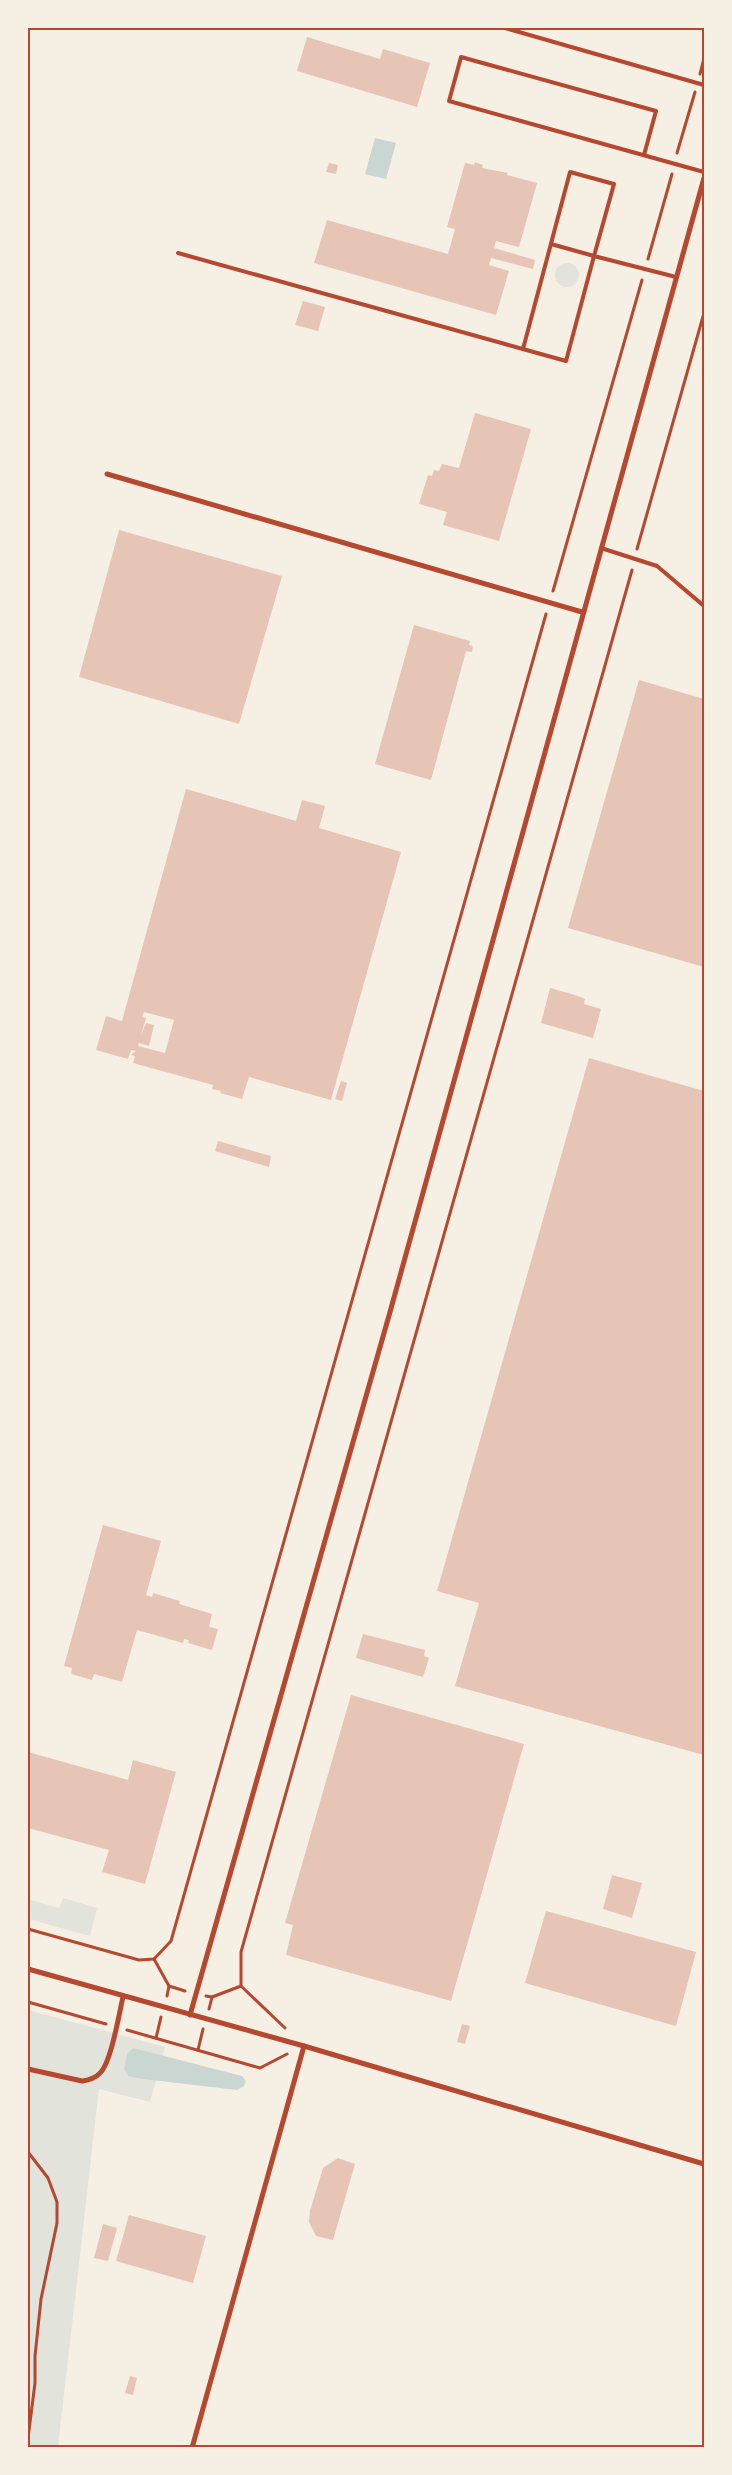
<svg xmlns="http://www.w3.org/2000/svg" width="732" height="2475" font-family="Helvetica,sans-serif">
<rect width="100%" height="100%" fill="#f6efe4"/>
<g fill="#e2e4dc">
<circle cx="567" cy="275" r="12"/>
<polygon points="63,1898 97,1908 90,1936 28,1919 28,1899 59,1908"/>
<polygon points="28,2010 165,2047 150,2102 99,2089 58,2447 28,2447"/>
</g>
<g fill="#c9d6d2">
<polygon points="375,138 396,143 386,179 365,174"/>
<polygon points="133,2048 242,2076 246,2081 244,2086 237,2090 135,2078 128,2076 124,2069 127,2054"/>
</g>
<g fill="#e6c5b7" fill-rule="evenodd">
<polygon points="307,37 380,59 383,49 430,63 417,107 297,71"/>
<polygon points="475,162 483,165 482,168 508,173 507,175 537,183 519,247 496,241 494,248 535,260 533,269 491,258 489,265 509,271 496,315 314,263 327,220 448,254 455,229 447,227 465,163 474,165"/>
<polygon points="329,163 338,165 336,174 326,172"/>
<polygon points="303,301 325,307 318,331 295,325"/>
<polygon points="475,413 531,429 499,541 443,525 447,512 419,504 428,475 432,476 434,470 439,471 442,464 459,468"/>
<polygon points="119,530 282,576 239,724 79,677"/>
<polygon points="414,625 470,641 469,645 473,646 472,652 466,651 431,780 375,764"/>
<polygon points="639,680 704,699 704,967 568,928"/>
<path d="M186,789L296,821L302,800L325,806L319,828L401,852L331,1100L249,1077L242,1099L220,1093L221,1091L212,1089L213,1085L133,1063L135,1056L131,1055L136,1051L131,1050L128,1059L96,1050L106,1016L122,1021ZM144,1012L174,1020L165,1053L138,1046L139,1043L149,1046L154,1025L146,1023L141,1035L146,1018L142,1017Z"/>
<polygon points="550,988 575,995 585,999 584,1004 601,1009 593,1038 541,1023"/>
<polygon points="589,1058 704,1091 704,1755 455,1686 479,1603 437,1591"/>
<polygon points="341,1081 347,1083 342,1101 335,1099"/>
<polygon points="218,1141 271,1156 269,1167 215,1151"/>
<polygon points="103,1525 161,1541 146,1595 152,1597 153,1593 180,1601 179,1604 212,1614 209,1627 218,1629 212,1650 188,1643 189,1640 184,1639 183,1643 137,1630 122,1682 94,1674 92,1680 71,1674 72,1668 64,1666"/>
<polygon points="363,1634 425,1650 424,1656 429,1658 423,1677 356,1658"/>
<polygon points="351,1695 524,1744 451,2001 286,1955 293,1925 285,1923"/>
<polygon points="28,1752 128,1780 133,1760 176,1772 145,1884 102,1872 109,1850 28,1828"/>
<polygon points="612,1875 642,1883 632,1918 603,1909"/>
<polygon points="546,1911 696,1952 676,2026 525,1983"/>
<polygon points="462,2024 470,2026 465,2044 457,2042"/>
<polygon points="338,2158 355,2164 333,2240 316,2236 309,2222 310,2211 323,2168"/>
<polygon points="129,2215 206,2236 193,2283 116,2261"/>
<polygon points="103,2224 117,2228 108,2261 94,2258"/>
<polygon points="130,2376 137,2378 133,2395 125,2393"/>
</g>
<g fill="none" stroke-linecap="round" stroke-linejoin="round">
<g stroke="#b5482f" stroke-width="3">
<polyline points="700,74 704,58"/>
<polyline points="677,153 695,92"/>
<polyline points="648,259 672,174"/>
<polyline points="637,549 704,313"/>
<polyline points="553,591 642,280"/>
<polyline points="28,1929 139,1960 154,1959 171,1941 546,614"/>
<polyline points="154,1959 169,1986 167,1996"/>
<polyline points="169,1986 185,1991"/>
<polyline points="206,1996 212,1997 241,1986"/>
<polyline points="28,2002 106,2024"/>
<polyline points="209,2009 212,1997"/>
<polyline points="285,2028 241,1986 241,1952 632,570"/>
<polyline points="127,2030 260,2068 287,2054"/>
<polyline points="156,2038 161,2017"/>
<polyline points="198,2050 203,2029"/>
<polyline points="28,2152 48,2178 57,2202 57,2223 41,2299 35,2356 35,2383 28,2438"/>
</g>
<g stroke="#b5482f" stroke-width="4">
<polyline points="505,28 704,85"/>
<polyline points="644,155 656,111 461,57 449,101 704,172"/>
<polyline points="178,253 566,361 594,256 551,244"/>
<polyline points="523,349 570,172 614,184 594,256 676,277"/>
<polyline points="601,548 657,566 704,606"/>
</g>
<g stroke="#b5482f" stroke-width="5">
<polyline points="107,474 582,612"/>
<polyline points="28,1969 304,2046 704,2164"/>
<polyline points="190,2015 390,1312 704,178"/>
<path d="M28,2069L82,2081C88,2080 95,2079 100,2073C111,2063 119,2014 123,1997"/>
<polyline points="192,2448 304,2046"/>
</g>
</g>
<rect width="732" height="2475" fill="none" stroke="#f6efe4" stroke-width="58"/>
<rect x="29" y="29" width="674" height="2417" fill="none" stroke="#b5482f" stroke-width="2"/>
</svg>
